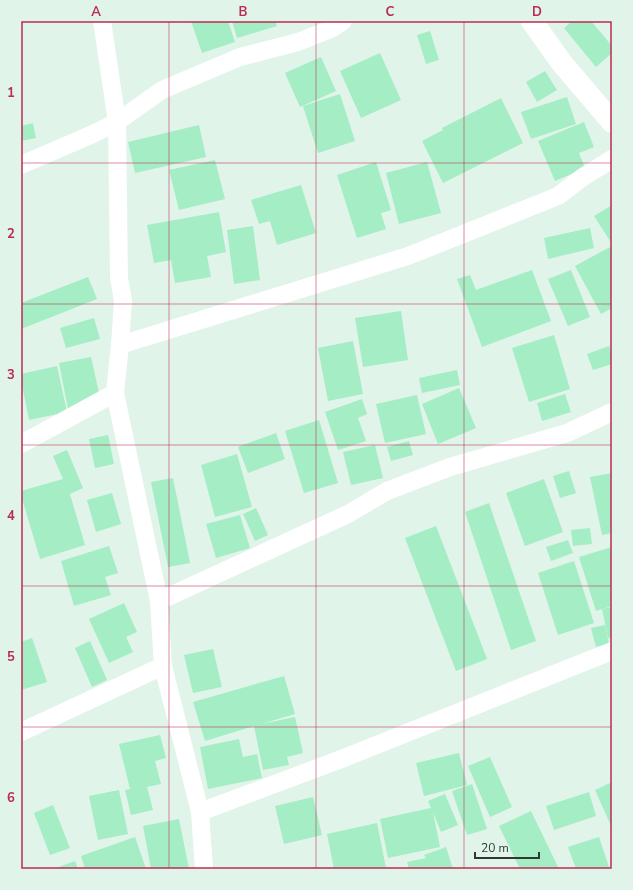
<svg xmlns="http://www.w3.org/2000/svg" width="633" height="890" font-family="'Nunito Sans',sans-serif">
<rect width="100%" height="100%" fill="#e0f4e9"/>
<g fill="#a4edc5">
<polygon points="191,21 228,21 235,42 202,53"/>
<polygon points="232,21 275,21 277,26 237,38"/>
<polygon points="572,21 591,21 612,46 612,53 596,67 564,28"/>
<polygon points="430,31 439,60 426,64 417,35"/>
<polygon points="380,53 401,100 361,118 340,71"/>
<polygon points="321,57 336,91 300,107 285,73"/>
<polygon points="545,71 557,90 537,102 526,82"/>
<polygon points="340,94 355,141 318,153 303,106"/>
<polygon points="567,97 576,124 531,139 521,112"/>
<polygon points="501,98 523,143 443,183 422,141 443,130 442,128"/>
<polygon points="584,122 594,147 579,153 585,168 555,181 538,141"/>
<polygon points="33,123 36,138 21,141 21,126"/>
<polygon points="199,125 206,157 135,173 128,142"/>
<polygon points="215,160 225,199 179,210 169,170"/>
<polygon points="376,162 391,210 381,213 386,229 357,238 337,175"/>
<polygon points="427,162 441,213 399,224 386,173"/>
<polygon points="301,185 316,233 277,245 270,221 259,224 251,200"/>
<polygon points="612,205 612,244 594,216"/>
<polygon points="219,212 226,252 207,256 211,277 175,283 171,260 154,263 147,225"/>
<polygon points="253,226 260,280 234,284 227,230"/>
<polygon points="590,228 594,248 548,259 544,238"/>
<polygon points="610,247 612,251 612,308 601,314 575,266"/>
<polygon points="532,270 551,321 482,347 457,279 470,275 476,290"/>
<polygon points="571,270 590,317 568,326 548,279"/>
<polygon points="88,277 97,299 21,329 21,303"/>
<polygon points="401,311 408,360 363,367 355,318"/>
<polygon points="94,318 100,339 66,348 60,328"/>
<polygon points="554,335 570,389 529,402 512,348"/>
<polygon points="353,341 363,394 328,401 318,348"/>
<polygon points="609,346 612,355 612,364 593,370 587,354"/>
<polygon points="91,357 101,402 68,409 59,363"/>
<polygon points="57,366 67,412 29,420 21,380 21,374"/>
<polygon points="457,370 460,385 422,393 419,378"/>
<polygon points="459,388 476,428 438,444 422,404"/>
<polygon points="565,394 571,412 542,421 537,403"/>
<polygon points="417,395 426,434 385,443 376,404"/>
<polygon points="362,399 367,414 358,418 366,441 338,450 325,412"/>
<polygon points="319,420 338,483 304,493 285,431"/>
<polygon points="276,433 285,459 248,473 238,447"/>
<polygon points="108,435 114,464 95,468 89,439"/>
<polygon points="409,441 413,455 391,461 387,447"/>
<polygon points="375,445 383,478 351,485 343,452"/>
<polygon points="67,450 83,488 70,494 85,545 40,559 21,495 21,491 63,479 53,456"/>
<polygon points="237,454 252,507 215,517 201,465"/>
<polygon points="569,471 576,493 560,498 553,476"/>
<polygon points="612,473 612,533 602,535 590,477"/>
<polygon points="173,478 190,563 168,567 151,482"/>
<polygon points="544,479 563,532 525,546 506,493"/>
<polygon points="112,493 121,524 96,532 87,500"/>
<polygon points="489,503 536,641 511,650 465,512"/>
<polygon points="256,508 268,535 255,541 243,514"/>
<polygon points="240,515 250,548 216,558 206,524"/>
<polygon points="436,526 487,659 456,671 405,538"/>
<polygon points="590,528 592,544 573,546 571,530"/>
<polygon points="568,540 573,553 551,561 546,547"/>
<polygon points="109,546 118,573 105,577 111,595 74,606 61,561"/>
<polygon points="612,547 612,606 596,611 579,557"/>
<polygon points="574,561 594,623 558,635 538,573"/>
<polygon points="124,603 137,632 126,637 133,652 109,663 89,619"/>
<polygon points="612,607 612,637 608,638 602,609"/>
<polygon points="605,625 609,644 596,647 591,628"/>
<polygon points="32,638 47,682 21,690 21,642"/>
<polygon points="90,641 107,680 92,687 75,648"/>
<polygon points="213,649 222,687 193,693 184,655"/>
<polygon points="284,676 295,714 261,724 295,717 303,753 287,757 289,765 263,770 254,726 205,741 193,702"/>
<polygon points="160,735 166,758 155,761 161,784 147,787 153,810 131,815 125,790 130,789 119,744"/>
<polygon points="239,739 243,757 257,754 262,778 208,789 200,747"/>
<polygon points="459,753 467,785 424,796 416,763"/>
<polygon points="490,757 512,807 490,817 468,766"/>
<polygon points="612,782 612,828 595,790"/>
<polygon points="472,784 487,829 467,835 452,791"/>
<polygon points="119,790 128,834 98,840 89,796"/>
<polygon points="589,792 596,816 554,830 546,806"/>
<polygon points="445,794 458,825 441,832 433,812 440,847 388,858 380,819 431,808 428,801"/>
<polygon points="313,797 322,835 284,844 275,806"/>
<polygon points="53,805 70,848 50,855 34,813"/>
<polygon points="531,811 559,869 520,869 499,826"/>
<polygon points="179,819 189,869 151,869 143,826"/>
<polygon points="377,823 386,868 334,869 327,834"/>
<polygon points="135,837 146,869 85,869 81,856"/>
<polygon points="599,837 609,867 604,869 576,869 568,847"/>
<polygon points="446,847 453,869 409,869 407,862 426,858 424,855"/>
<polygon points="75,861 78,869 53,869"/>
</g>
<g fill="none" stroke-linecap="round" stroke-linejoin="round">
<g stroke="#fff" stroke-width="18">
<polyline points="102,21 117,122 119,278 123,301 120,345"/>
<polyline points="21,165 93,134 117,122 162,90 240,57 298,42 331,29 343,21"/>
<polyline points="115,393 159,601"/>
<polyline points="21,444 115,393 120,345 408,256 558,196 583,177 612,159"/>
<polyline points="163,666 200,812 204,869"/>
<polyline points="21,732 163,666 159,601 348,514 387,491 450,467 567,433 612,412"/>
<polyline points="200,812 344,758 612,651"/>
</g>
<polyline stroke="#fff" stroke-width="22" points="532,21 561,62 612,122"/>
</g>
<path fill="none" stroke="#bb2b53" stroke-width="1" stroke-opacity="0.55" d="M169,21V869M316,21V869M464,21V869M21,163H612M21,304H612M21,445H612M21,586H612M21,727H612"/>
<rect width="633" height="890" fill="none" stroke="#e0f4e9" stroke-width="44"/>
<path d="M475 852v6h64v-6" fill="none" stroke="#303833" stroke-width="2"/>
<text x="481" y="852" font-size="12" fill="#303833" stroke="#e0f4e9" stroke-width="3" paint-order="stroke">20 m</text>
<rect x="22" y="22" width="589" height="846" fill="none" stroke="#bb2b53" stroke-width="1.5"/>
<g font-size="13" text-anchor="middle" font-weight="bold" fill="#bb2b53">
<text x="96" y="16">A</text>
<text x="243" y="16">B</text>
<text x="390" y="16">C</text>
<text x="537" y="16">D</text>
<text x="11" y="97">1</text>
<text x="11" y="238">2</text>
<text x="11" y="379">3</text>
<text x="11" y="520">4</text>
<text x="11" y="661">5</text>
<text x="11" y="802">6</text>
</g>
</svg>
